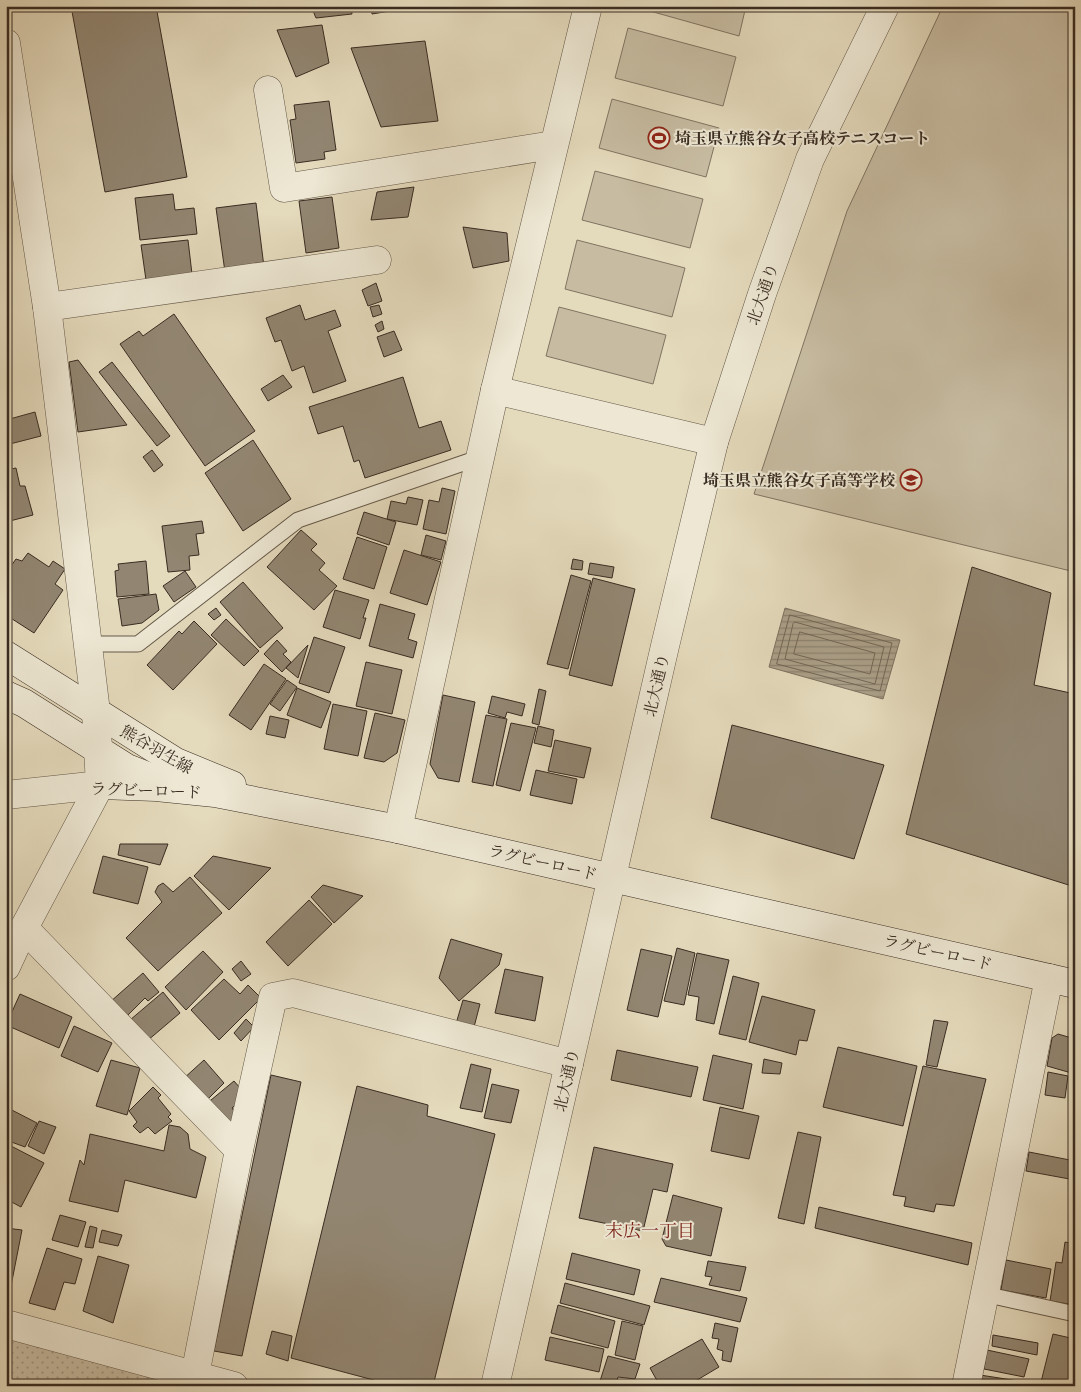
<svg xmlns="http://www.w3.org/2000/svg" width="1081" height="1392" font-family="'IM FELL French Canon','Noto Serif JP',serif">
<defs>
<pattern id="park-dots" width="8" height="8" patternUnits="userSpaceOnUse" patternTransform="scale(1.25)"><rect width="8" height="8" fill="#c7bca2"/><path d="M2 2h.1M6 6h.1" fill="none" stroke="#a39984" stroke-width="1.8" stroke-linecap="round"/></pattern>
<pattern id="water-rules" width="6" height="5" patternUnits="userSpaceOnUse" patternTransform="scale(1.25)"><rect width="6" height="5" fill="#aa9f88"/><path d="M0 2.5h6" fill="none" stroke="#8b826f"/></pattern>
</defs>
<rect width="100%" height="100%" fill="#e4dabc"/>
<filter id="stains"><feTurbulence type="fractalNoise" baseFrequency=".004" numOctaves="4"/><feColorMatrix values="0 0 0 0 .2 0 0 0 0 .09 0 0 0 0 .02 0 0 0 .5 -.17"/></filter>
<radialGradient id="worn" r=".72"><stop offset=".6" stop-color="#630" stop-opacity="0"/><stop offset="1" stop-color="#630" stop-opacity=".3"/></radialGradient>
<polygon fill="url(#park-dots)" stroke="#807462" points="6,1337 182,1386 6,1386"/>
<g fill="#c7bca2" stroke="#807462">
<polygon points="632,6 746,6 739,36"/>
<polygon points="943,6 1075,6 1075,572 754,494 847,211"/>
<polygon points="628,28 736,57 723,106 615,78"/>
<polygon points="612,99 719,128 706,177 599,148"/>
<polygon points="595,171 703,199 690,248 582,220"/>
<polygon points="577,240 685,268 672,317 565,289"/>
<polygon points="559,307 666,335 653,384 546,356"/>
</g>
<polygon fill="url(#water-rules)" stroke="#7d715f" points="785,608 900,640 883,699 769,667"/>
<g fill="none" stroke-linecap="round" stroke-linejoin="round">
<g stroke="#726655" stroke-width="1">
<polygon points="790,615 892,643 880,691 777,664"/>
<polygon points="795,622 884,647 875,684 785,659 793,624"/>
<polygon points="800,632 875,653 870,674 794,654"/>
</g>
</g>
<g fill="#928672" stroke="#392c22">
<polygon points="71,6 156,6 187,177 105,192"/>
<polygon points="311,6 351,6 352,14 316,18"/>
<polygon points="371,6 402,6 402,9 372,14"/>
<polygon points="322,25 329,63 296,77 277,30"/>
<polygon points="425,41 438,121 381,127 351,48"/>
<polygon points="329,101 336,150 324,152 325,159 296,163 290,120 296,119 294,105"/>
<polygon points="414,187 408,217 371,220 377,192"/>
<polygon points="173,194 175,210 194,208 197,234 140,240 135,198"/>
<polygon points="332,197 339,248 306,253 299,201"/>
<polygon points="256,203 264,267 225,272 216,208"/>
<polygon points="463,227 507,233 509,261 473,268"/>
<polygon points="188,240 192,274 146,280 141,245"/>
<polygon points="6,251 11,275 6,276"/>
<polygon points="376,283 382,301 368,306 362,290"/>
<polygon points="300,305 305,320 335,310 341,326 328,331 346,381 313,393 304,366 292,371 281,340 275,342 266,318"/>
<polygon points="379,305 382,314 373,317 370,307"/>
<polygon points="174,314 255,431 205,466 120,344 139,331 143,336"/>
<polygon points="382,321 384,329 378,332 375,325"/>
<polygon points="394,331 402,350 384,357 377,337"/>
<polygon points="78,360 127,425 78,432 69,362"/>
<polygon points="112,362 170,436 157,446 99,372"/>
<polygon points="283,375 292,387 268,401 261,389"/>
<polygon points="403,377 419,428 441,421 451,450 365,478 359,460 354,462 343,426 318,434 309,407"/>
<polygon points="35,412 41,436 6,445 6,420"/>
<polygon points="253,440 291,499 243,531 205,473"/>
<polygon points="152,450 163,465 154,472 143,457"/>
<polygon points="16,468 20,486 25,486 33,515 6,522 6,470"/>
<polygon points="442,488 455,491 446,534 423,529 429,500 439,502"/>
<polygon points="408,497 423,500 417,525 387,519 391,501 406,504"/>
<polygon points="364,512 396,522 389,545 357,534"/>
<polygon points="202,521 204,533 196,534 199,555 189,556 190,570 168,572 162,526"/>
<polygon points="301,530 317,544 311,550 325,563 319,570 337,586 314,610 267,567"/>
<polygon points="426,535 446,541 441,560 421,555"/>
<polygon points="357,537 387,547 374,589 343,579"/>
<polygon points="404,550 441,562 427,605 390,593"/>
<polygon points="28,553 49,567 53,561 65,569 55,584 63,590 34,633 6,615 6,573 16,559 22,561"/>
<polygon points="573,559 583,561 582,570 571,569"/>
<polygon points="146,561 149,594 117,597 115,571 119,570 118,564"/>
<polygon points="590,563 614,567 612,578 588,574"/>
<polygon points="972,567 1051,593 1034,685 1075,694 1075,887 906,834"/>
<polygon points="185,571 196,587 174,602 163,586"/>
<polygon points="571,575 591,581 568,669 547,664"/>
<polygon points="593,578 635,589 612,686 569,675"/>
<polygon points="243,582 283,628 260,648 220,602"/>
<polygon points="335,590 369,600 363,618 366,618 360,639 323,627"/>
<polygon points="156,594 159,610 142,623 122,626 118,599"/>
<polygon points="380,604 415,614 408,639 417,642 413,658 369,646"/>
<polygon points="216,608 221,615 214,620 208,614"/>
<polygon points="226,619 259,651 244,666 211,635"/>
<polygon points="194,621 217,644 173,690 147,665 179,631 182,634"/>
<polygon points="314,637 345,647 329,693 299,683"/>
<polygon points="277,640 287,651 283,654 291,662 282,672 264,654"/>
<polygon points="308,645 298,678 286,668"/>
<polygon points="366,662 402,670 392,714 356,706"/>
<polygon points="264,664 286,679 251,730 229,715"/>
<polygon points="287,680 297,687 280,711 270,704"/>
<polygon points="297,688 331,702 321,728 287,715"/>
<polygon points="539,689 546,691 539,725 532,723"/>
<polygon points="443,695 475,702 459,782 438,778 430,764"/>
<polygon points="492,696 525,704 522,716 507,712 505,718 488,713"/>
<polygon points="333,704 367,711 358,756 324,749"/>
<polygon points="375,713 405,720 397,753 384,762 364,758"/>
<polygon points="486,715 507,719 493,786 472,782"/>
<polygon points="270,716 289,720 285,738 266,734"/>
<polygon points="511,723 536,728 520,791 496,785"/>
<polygon points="732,725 884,765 854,859 711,818"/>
<polygon points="538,726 554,730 551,747 534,743"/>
<polygon points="555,740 591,748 584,778 548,771"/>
<polygon points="536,770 577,779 572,804 530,795"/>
<polygon points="120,844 168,844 160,865 118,855"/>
<polygon points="103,856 148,867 138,904 93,893"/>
<polygon points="213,856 271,868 229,910 194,876"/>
<polygon points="190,877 222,913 158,971 126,938 162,902 155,892 158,886 163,883 173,892"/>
<polygon points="323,885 363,896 334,923 311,897"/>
<polygon points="309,900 332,924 288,966 266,942"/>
<polygon points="451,939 502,954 499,965 459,1001 439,978"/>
<polygon points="677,948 695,953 684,1005 664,1001"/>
<polygon points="641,949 672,956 658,1017 627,1010"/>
<polygon points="203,951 223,972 186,1010 165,987"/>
<polygon points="697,953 729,960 714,1024 696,1020 699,997 688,995"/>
<polygon points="241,961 251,974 241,981 232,969"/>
<polygon points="505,969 543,977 535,1021 495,1013"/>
<polygon points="143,973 159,992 148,1001 145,998 125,1018 110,1002"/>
<polygon points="733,976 759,983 746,1040 719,1034"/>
<polygon points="224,979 240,994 248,985 261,998 219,1040 191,1010"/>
<polygon points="163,992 180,1013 147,1041 130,1020"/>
<polygon points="20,994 72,1017 59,1048 6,1025"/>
<polygon points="762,996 815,1010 807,1041 799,1040 796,1055 749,1042"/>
<polygon points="463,1000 480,1004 473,1031 455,1027"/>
<polygon points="246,1019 254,1027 241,1041 234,1033"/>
<polygon points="934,1020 948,1022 937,1067 926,1065"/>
<polygon points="74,1026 112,1043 98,1072 61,1056"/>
<polygon points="1058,1034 1075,1039 1075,1074 1047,1066 1052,1038"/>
<polygon points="838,1047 917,1066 903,1126 823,1107"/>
<polygon points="617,1050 698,1067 691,1097 611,1080"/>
<polygon points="713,1055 752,1064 743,1109 703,1100"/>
<polygon points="764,1059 782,1063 780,1074 762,1073"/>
<polygon points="111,1060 140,1068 127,1115 96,1106"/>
<polygon points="204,1060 224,1083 204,1103 182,1080"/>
<polygon points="471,1064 491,1069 482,1112 460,1108"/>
<polygon points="923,1066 986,1079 954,1206 936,1204 934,1212 904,1206 906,1197 893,1195"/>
<polygon points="1048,1072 1068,1076 1065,1098 1045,1095"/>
<polygon points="271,1075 301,1082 242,1356 214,1351"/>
<polygon points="234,1081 246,1095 232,1108 238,1117 226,1128 205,1105"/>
<polygon points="492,1084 519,1090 511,1123 484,1118"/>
<polygon points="357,1086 428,1105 427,1116 495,1134 433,1386 396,1386 291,1358"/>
<polygon points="153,1087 161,1095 158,1098 171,1114 168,1117 172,1121 155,1134 148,1127 140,1133 133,1126 137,1122 129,1111"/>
<polygon points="6,1107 37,1123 25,1147 6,1140"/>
<polygon points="720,1107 759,1116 749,1159 711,1151"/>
<polygon points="39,1121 56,1127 44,1154 28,1146"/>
<polygon points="169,1125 180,1127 188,1134 190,1149 206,1157 196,1198 125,1180 118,1212 69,1201 80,1160 84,1165 90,1134 164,1151"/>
<polygon points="798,1132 821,1137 804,1224 778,1218"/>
<polygon points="11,1146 44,1163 21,1207 6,1199 6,1154"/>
<polygon points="594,1147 673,1164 667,1192 653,1189 643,1231 579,1218"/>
<polygon points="1029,1152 1075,1161 1075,1180 1026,1171"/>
<polygon points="673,1195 722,1208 711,1256 666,1246 662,1239"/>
<polygon points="819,1207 972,1243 968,1265 815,1228"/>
<polygon points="60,1215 86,1222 78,1247 52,1240"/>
<polygon points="90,1226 97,1228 93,1248 85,1247"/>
<polygon points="6,1228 22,1230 11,1286 6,1286"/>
<polygon points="102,1230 122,1235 118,1246 99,1242"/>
<polygon points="1065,1242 1075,1244 1075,1305 1050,1301 1056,1262 1062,1263"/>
<polygon points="47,1248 82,1259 75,1284 64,1282 55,1310 29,1303"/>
<polygon points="572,1253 640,1270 634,1295 566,1279"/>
<polygon points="98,1256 129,1265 113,1323 83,1311"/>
<polygon points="1006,1260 1051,1269 1046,1298 1001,1290"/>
<polygon points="708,1261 746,1267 740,1291 709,1285 712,1277 705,1276"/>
<polygon points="661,1278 747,1298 740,1322 654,1302"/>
<polygon points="565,1283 650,1306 644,1325 560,1303"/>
<polygon points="558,1305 615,1321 608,1348 551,1333"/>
<polygon points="622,1321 643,1326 635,1360 615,1355"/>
<polygon points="715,1323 738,1328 731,1362 722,1360 723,1351 717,1349 719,1339 712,1338"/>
<polygon points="272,1331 292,1336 288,1361 266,1354"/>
<polygon points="1053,1334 1075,1339 1075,1386 1040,1386"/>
<polygon points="993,1335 1038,1343 1037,1355 992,1346"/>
<polygon points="550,1337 604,1349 599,1372 545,1360"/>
<polygon points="702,1339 719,1367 687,1386 660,1386 650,1368"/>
<polygon points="987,1350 1029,1359 1024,1377 984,1369"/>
<polygon points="608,1356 640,1364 635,1379 618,1377 615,1386 600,1381"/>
<polygon points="980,1375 1025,1382 1024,1386 978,1386"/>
</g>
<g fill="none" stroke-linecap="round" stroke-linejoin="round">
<g stroke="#645848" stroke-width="17">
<g id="service">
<polyline points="87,644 138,644 298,520 481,457"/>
<polyline points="984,1294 1075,1314"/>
</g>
</g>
<g stroke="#645848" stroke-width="29">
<g id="minor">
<polyline points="6,43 47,307 96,712 100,785 24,928 6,967"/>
<polyline points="268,90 284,188 553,145"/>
<polyline points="47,307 377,260"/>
<polyline points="495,390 714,442"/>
<polyline points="398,829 495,390 588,6"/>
<polyline points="24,928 239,1150"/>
<polyline points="204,1386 195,1375 239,1150 273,997 293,993 569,1064"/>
<polyline points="966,1386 1049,978"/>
</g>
</g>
<g stroke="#645848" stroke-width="29">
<g id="tertiary">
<polyline points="6,795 100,785"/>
<polyline points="6,1324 234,1386"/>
<polyline points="495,1386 665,646 714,442 762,294 810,159 885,6"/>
</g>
</g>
<g stroke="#392c22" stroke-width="29">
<g id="secondary">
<polyline points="6,655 176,762 232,785"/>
<polyline points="6,695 24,703 127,768 160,781"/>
<polyline points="100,785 156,787 215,793 398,829 1075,984"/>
</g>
</g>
<use href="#service" stroke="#ede7d3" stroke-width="15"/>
<use href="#minor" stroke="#ede7d3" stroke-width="28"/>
<use href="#tertiary" stroke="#ede7d3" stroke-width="28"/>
<use href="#secondary" stroke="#ede7d3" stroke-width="28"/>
</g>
<defs>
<g id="stadium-ring" transform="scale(1.125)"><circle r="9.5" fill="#ede7d3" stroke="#8f2418" stroke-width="1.5"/><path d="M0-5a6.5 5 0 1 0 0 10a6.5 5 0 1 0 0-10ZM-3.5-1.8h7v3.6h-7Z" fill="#8f2418"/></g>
<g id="school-ring" transform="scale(1.125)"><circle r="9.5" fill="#ede7d3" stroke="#8f2418" stroke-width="1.5"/><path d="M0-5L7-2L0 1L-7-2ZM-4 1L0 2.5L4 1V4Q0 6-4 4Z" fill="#8f2418"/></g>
</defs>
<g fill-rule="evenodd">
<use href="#stadium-ring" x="659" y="138"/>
<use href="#school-ring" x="911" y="480"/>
</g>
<g text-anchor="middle" stroke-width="4" stroke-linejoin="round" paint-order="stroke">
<g font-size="16" font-weight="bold" fill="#392c22" stroke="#ede7d3" text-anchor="start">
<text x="675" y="144">埼玉県立熊谷女子高校テニスコート</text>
<text x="895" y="486" text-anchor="end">埼玉県立熊谷女子高等学校</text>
</g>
<g font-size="16" fill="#392c22" stroke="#ede7d3">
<text transform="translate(762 294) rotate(-71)" y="6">北大通り</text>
<text transform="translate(656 685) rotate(-77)" y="6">北大通り</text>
<text transform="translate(157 749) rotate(30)" y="6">熊谷羽生線</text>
<text transform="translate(146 790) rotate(2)" y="6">ラグビーロード</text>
<text transform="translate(543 862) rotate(13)" y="6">ラグビーロード</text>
<text transform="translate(938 952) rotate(13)" y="6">ラグビーロード</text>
<text transform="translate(566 1080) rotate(-77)" y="6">北大通り</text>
</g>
<g font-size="18" fill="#7a1f14" stroke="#ede7d3">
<text x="650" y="1237">末広一丁目</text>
</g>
</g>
<rect width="1081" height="1392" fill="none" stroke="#e4dabc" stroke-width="25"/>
<rect x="8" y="8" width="1066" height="1377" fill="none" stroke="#392c22" stroke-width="2.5"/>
<rect x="12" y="12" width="1056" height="1367" fill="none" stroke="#392c22"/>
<rect width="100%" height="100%" filter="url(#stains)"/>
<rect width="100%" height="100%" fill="url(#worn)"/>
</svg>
